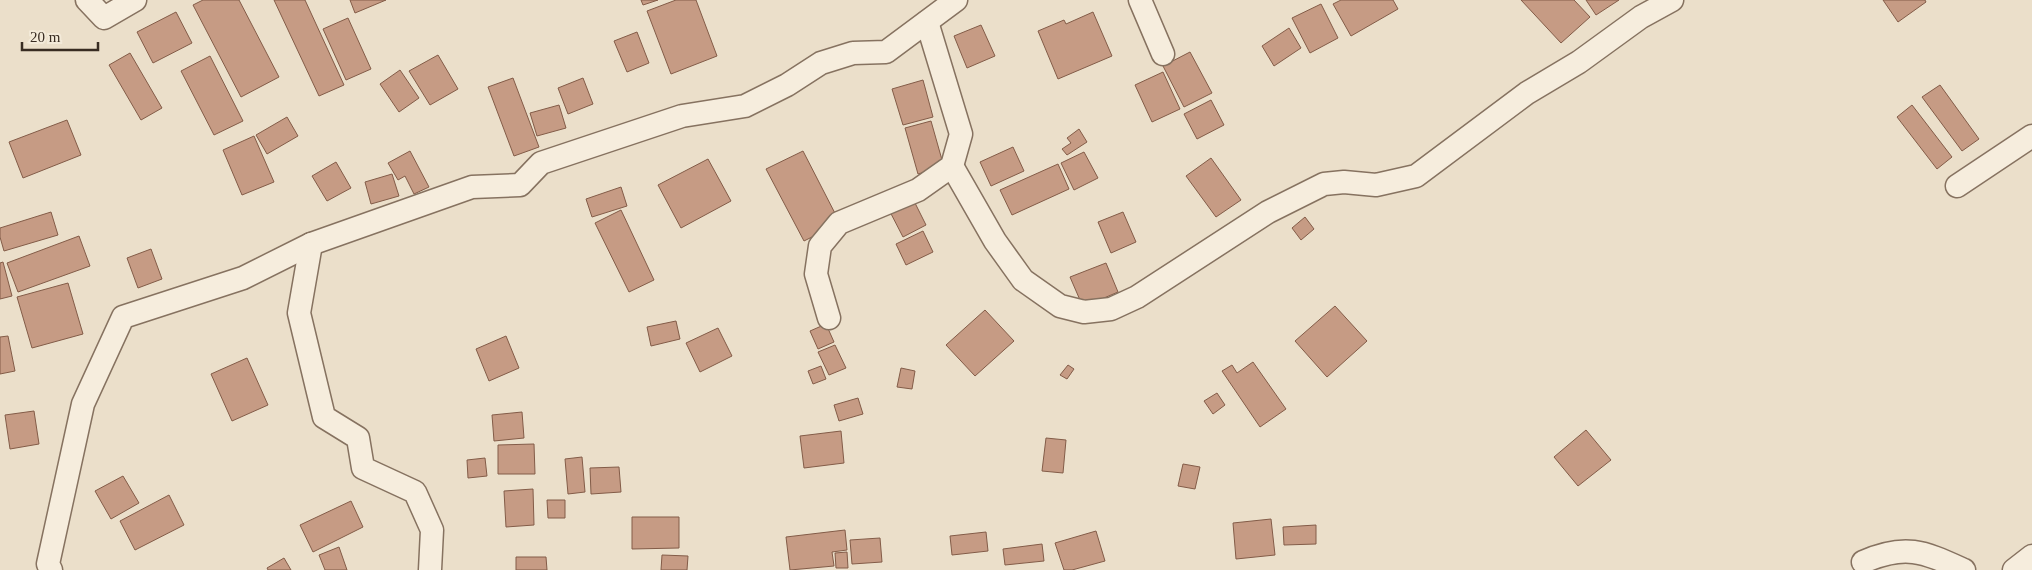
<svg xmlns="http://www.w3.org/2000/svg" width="2032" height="570" font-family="'Times New Roman',serif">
<rect width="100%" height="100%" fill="#ebdfca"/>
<g fill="#c69b84" stroke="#835c48">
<polygon points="203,0 239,0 279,77 241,97 193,5"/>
<polygon points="274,0 305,0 344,85 319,96"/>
<polygon points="350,0 386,0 355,13"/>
<polygon points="641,0 658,0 643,5"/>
<polygon points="676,0 696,0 717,56 671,74 647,11"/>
<polygon points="1341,0 1393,0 1398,9 1351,36 1333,4"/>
<polygon points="1521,0 1574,0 1590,17 1561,43"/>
<polygon points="1586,0 1619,0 1596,15"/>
<polygon points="1883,0 1925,0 1926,2 1898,22"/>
<polygon points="1321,4 1338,38 1310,53 1292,18"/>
<polygon points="176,12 192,43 153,63 137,32"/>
<polygon points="1093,12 1112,56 1058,79 1038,31 1064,20 1066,24"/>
<polygon points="348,18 371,69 346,80 323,29"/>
<polygon points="981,25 995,56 967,68 954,36"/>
<polygon points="1289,28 1301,48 1274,66 1262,46"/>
<polygon points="637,32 649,63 627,72 614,41"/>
<polygon points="1190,52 1212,93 1184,107 1163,66"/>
<polygon points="130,53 162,108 141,120 109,65"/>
<polygon points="438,55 458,89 430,105 409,71"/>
<polygon points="210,56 243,121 214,135 181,71"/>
<polygon points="400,70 419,98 399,112 380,84"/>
<polygon points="1163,72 1180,109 1152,122 1135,85"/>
<polygon points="513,78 539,147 514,156 488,87"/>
<polygon points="583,78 593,104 568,114 558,88"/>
<polygon points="923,80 933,117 903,125 892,89"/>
<polygon points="1940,85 1979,139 1962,151 1922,97"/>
<polygon points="1211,100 1224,125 1197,139 1184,114"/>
<polygon points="559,105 566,128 537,136 530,113"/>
<polygon points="1912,105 1952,157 1937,169 1897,117"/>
<polygon points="287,117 298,136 267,154 256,135"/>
<polygon points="67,120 81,155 23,178 9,142"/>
<polygon points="931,121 944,167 918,174 905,128"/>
<polygon points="1079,129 1087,142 1067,155 1062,149 1071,143 1067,138"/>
<polygon points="254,136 274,182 242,195 223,150"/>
<polygon points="1013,147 1024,171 991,186 980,162"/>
<polygon points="410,151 429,187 414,194 405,176 398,180 388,163"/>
<polygon points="803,151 840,223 804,241 766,169"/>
<polygon points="1084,152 1098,178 1074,190 1061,163"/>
<polygon points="1211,158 1241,200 1216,217 1186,176"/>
<polygon points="708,159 731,201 681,228 658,185"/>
<polygon points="336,162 351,188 327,201 312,176"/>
<polygon points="1058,164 1069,189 1012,215 1000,190"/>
<polygon points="392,174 399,196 371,204 365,182"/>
<polygon points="621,187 627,206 592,217 586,199"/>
<polygon points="911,195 926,225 903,237 887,206"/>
<polygon points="621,210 654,280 629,292 595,223"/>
<polygon points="51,212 58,235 4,251 0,237 0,228"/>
<polygon points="1123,212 1136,242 1111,253 1098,222"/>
<polygon points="1305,217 1314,229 1301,240 1292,228"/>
<polygon points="923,231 933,252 906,265 896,244"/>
<polygon points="79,236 90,266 18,292 7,263"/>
<polygon points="151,249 162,279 138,288 127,258"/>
<polygon points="3,262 12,296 0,299 0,263"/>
<polygon points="1106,263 1118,292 1083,307 1070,277"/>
<polygon points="68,283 83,334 32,348 17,297"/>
<polygon points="1335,306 1367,341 1327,377 1295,341"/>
<polygon points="985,310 1014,341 975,376 946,345"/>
<polygon points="676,321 680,339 651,346 647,327"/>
<polygon points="826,324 834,342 818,349 810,331"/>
<polygon points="718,328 732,356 700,372 686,343"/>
<polygon points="8,336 15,371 0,374 0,337"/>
<polygon points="506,336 519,368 489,381 476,349"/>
<polygon points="835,345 846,368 829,375 818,352"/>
<polygon points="247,358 268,405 232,421 211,374"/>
<polygon points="1253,362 1286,409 1260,427 1222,371 1232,365 1237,373"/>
<polygon points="1068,365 1074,369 1067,379 1060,375"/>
<polygon points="821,366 826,379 813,384 808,371"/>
<polygon points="901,368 915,371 912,389 897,387"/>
<polygon points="1217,393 1225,405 1213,414 1204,401"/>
<polygon points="858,398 863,414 839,421 834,405"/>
<polygon points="34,411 39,444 10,449 5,415"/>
<polygon points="522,412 524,438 494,441 492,415"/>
<polygon points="1586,430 1611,460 1578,486 1554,457"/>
<polygon points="841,431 844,463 804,468 800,436"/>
<polygon points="1046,438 1066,440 1063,473 1042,471"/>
<polygon points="534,444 535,474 498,474 498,445"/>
<polygon points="582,457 585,492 568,494 565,459"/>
<polygon points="485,458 487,476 468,478 467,460"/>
<polygon points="1183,464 1200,467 1195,489 1178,486"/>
<polygon points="619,467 621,492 591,494 590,468"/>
<polygon points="123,476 139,503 111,519 95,491"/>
<polygon points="533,489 534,525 506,527 504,491"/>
<polygon points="169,495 184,525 135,550 120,521"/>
<polygon points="547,500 565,500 565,518 548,518"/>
<polygon points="351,501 363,527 313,552 300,525"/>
<polygon points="632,517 679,517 679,548 632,549"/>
<polygon points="1271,519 1275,555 1236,559 1233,523"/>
<polygon points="1316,525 1316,544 1284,545 1283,527"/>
<polygon points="845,530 847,550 832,552 834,566 790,570 786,537"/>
<polygon points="1096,531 1105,561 1072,570 1064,570 1055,543"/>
<polygon points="986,532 988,551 952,555 950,536"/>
<polygon points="880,538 882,562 852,564 850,540"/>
<polygon points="1042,544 1044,561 1005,565 1003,549"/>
<polygon points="339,547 347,570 325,570 319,555"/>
<polygon points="847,552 848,568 836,568 835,553"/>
<polygon points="662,555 688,556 687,570 661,570"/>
<polygon points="516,557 546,557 547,570 516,570"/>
<polygon points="284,558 291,570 268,570 267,568"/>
</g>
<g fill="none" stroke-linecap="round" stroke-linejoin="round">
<g stroke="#867260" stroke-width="25">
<g id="minor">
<polyline points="87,0 104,18 135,0"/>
<polyline points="1140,0 1163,54"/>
<polyline points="952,166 995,241 1023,280 1060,306 1084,312 1111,309 1137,297 1268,212 1324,184 1344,182 1376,185 1416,176 1527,93 1579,62 1641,17 1672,0"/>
<polyline points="1957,186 2032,136"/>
<polyline points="311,244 299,313 324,417 358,438 363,468 415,492 432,530 430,570"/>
<polyline points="829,318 816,274 820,246 839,223 918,190 952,166 961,134 927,22"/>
<path d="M1863,562C1906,543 1924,552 1964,570"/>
<polyline points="51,570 48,564 83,404 123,317 243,278 311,244 472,187 520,185 541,163 682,116 745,106 787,85 821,63 853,53 886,52 956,0"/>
<polyline points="2014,570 2032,556"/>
</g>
</g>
<use href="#minor" stroke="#f6eddd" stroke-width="22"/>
</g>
<path d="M22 42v8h76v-8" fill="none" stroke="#382c22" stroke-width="2.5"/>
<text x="30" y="42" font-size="15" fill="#382c22" stroke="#f3ead9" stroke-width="4" paint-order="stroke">20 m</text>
</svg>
